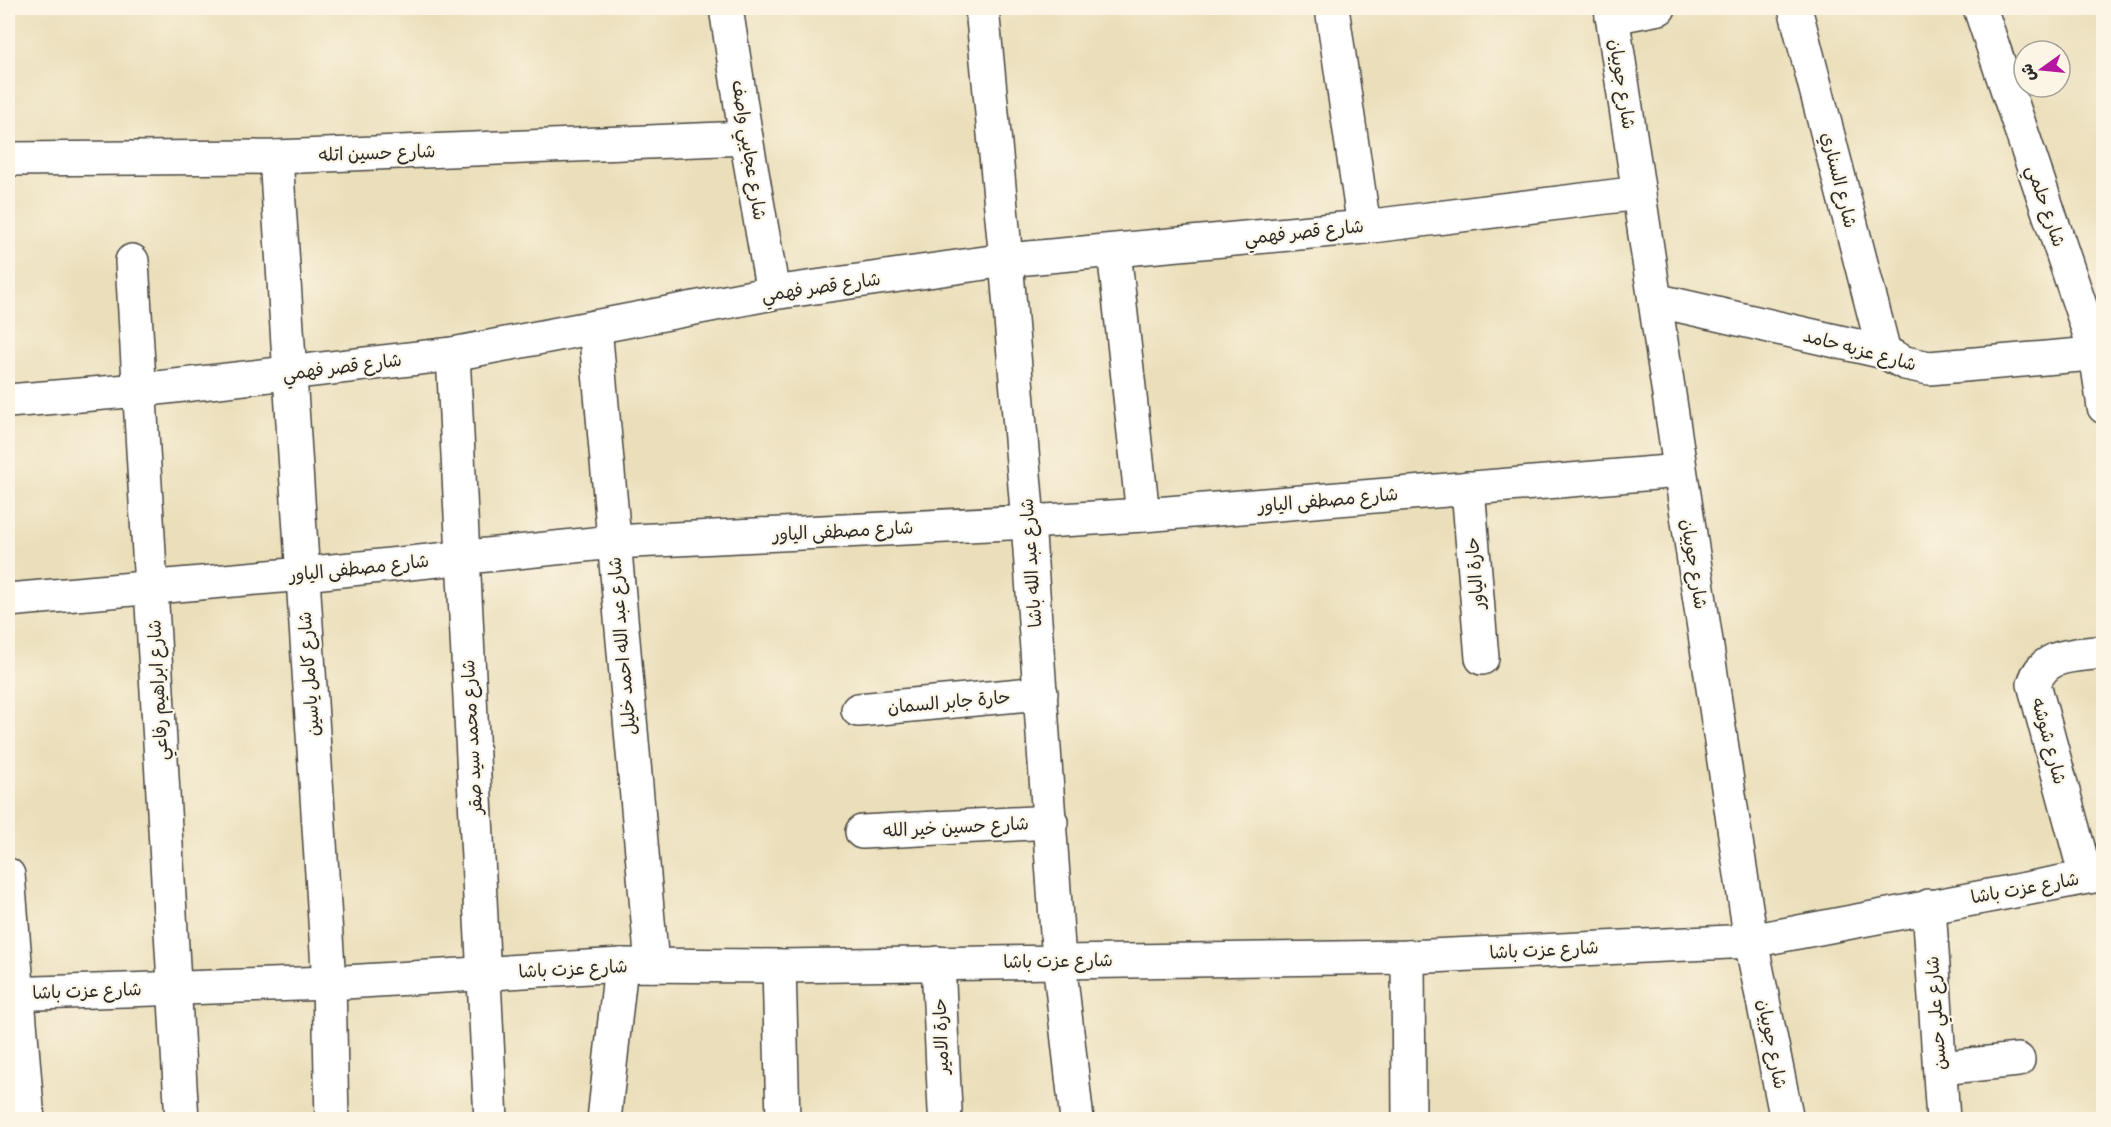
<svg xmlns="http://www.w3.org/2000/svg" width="2111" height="1127" font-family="'Gochi Hand','Playpen Sans Arabic',sans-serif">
<rect width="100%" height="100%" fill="#fcf5e5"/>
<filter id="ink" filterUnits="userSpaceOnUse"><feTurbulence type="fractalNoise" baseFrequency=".0167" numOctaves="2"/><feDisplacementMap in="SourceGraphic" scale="12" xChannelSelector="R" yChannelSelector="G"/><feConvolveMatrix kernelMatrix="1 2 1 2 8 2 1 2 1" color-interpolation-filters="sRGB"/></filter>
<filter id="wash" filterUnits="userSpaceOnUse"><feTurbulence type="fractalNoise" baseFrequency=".008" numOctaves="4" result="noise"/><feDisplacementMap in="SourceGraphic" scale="24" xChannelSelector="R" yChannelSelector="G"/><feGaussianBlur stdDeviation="1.35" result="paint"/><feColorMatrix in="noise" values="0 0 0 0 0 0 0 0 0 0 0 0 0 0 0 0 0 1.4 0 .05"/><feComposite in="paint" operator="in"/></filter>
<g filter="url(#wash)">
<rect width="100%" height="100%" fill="#ebdfbb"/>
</g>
<g filter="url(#ink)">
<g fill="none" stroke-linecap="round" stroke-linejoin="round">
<g stroke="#484641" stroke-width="36">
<g id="street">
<polyline points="726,8 746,138 773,293"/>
<polyline points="982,8 1006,260 1028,522 1059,961 1077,1120"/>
<polyline points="1332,8 1364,227"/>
<polyline points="1611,8 1751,941 1787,1120"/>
<polyline points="1795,8 1884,352"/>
<polyline points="1980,8 2096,353 2104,407"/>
<polyline points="1612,17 1659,8"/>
<polyline points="276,157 329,983 332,1120"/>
<polyline points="8,159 276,157 746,138"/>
<polyline points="1114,251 1143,515"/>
<polyline points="132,261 182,1120"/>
<polyline points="1655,300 1884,352 1905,363 1929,368 2104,353"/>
<polyline points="595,327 652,965"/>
<polyline points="453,354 491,1120"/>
<polyline points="8,401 140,390 453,354 773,293 1006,260 1364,227 1639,193"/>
<polyline points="1468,488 1482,658"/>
<polyline points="8,600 303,574 613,542 1028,522 1143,515 1680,471"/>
<polyline points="858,710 1041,693"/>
<polyline points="862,832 1051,822"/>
<polyline points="8,875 28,1120"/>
<path d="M2086,877L2034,684C2044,652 2075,656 2104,652"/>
<polyline points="1929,906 1943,1120"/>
<polyline points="1408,957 1409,1120"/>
<polyline points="938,963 945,1110"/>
<polyline points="779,966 783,1120"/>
<polyline points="8,994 329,983 621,965 779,966 1408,957 1751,941 2104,874"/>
<polyline points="1940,1068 2018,1060"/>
<polyline points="604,1120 621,965"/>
</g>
</g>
<use href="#street" stroke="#fff" stroke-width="33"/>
</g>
</g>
<g text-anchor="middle" stroke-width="4.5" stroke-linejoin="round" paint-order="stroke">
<g font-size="18" fill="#2b2b2b" stroke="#fcf5e5">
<text transform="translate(1622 84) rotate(81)" y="6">شارع جوبيان</text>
<text transform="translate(749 150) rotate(81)" y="6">شارع عجايبي واصف</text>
<text transform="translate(377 153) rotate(-2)" y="6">شارع حسين اتله</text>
<text transform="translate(1839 180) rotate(76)" y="6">شارع السناري</text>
<text transform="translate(2046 206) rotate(71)" y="6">شارع حلمي</text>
<text transform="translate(1304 232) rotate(-6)" y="6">شارع قصر فهمي</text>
<text transform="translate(821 287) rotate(-8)" y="6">شارع قصر فهمي</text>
<text transform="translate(1860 350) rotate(15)" y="6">شارع عزبه حامد</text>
<text transform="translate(342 367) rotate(-7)" y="6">شارع قصر فهمي</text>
<text transform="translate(1328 500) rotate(-5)" y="6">شارع مصطفى الياور</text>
<text transform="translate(843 531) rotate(-3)" y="6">شارع مصطفى الياور</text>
<text transform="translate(1031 563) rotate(-94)" y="6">شارع عبد الله باشا</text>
<text transform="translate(1694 564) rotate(81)" y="6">شارع جوبيان</text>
<text transform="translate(359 568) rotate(-6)" y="6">شارع مصطفى الياور</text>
<text transform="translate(1475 573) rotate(-95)" y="6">حارة الياور</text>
<text transform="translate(622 646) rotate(-95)" y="6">شارع عبد الله احمد خليل</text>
<text transform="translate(309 674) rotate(-94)" y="6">شارع كامل ياسين</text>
<text transform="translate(158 690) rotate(-93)" y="6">شارع ابراهيم رفاعي</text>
<text transform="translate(949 702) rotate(-5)" y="6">حارة جابر السمان</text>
<text transform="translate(472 737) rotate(-93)" y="6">شارع محمد سيد صقر</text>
<text transform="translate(2049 741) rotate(75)" y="6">شارع شوشه</text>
<text transform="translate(956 827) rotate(-3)" y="6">شارع حسين خير الله</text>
<text transform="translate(2025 888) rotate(-10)" y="6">شارع عزت باشا</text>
<text transform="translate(1544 950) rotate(-3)" y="6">شارع عزت باشا</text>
<text transform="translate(1058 961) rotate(-1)" y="6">شارع عزت باشا</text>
<text transform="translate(573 969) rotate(-3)" y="6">شارع عزت باشا</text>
<text transform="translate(87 991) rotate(-2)" y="6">شارع عزت باشا</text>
<text transform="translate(1936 1013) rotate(-94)" y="6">شارع علي حسن</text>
<text transform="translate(941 1036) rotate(-92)" y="6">حارة الامير</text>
<text transform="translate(1772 1044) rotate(79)" y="6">شارع جوبيان</text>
</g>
</g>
<rect width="2111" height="1127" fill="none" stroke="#fcf5e5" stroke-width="30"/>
<g transform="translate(2042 69) rotate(255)"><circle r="28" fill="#fcf5e5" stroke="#a8a49b" stroke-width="1.5"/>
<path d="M0-4.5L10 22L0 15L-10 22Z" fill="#b5179e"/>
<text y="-9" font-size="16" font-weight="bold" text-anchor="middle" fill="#2b2b2b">ش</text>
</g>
</svg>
